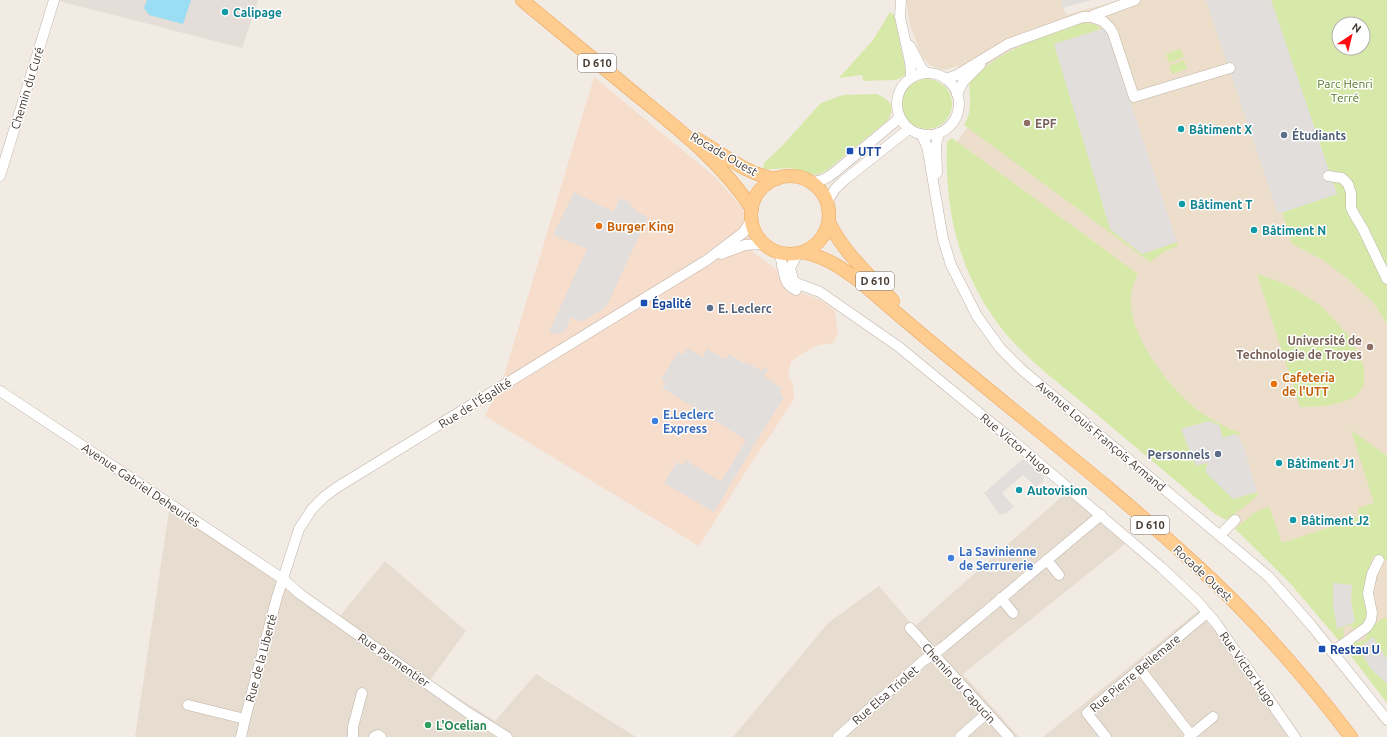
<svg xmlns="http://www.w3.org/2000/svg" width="1387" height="737" viewBox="0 0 1387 737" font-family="Ubuntu,sans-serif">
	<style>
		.residential { fill: #e7dcd0 }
		.commercial { fill: #f6ddcc }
		.industrial { fill: #e4ddd8 }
		.education { fill: #ecdecb }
		.green { fill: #d7e9a9; fill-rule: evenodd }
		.parking { fill: #e2dedc }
		.water { fill: #9bdef3 }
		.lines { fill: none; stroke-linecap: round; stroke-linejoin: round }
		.minor-casing { stroke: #c1b4a8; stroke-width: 11 }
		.major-casing { stroke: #e9a65a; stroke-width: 14 }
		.minor { stroke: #fff; stroke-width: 10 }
		.major { stroke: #ffcc8f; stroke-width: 13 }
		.culture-dot { fill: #0f9aa8; stroke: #fff; stroke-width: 1.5 }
		.education-dot { fill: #8d6e63; stroke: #fff; stroke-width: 1.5 }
		.service-dot { fill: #5c6f8a; stroke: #fff; stroke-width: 1.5 }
		.transit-dot { fill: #1a4fb4; stroke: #fff; stroke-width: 1.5 }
		.food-dot { fill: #e8710a; stroke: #fff; stroke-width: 1.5 }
		.shop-dot { fill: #3f7fe0; stroke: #fff; stroke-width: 1.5 }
		.leisure-dot { fill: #2e9e5b; stroke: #fff; stroke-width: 1.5 }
		.labels { text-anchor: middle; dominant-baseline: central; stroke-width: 3; stroke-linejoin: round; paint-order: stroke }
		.shield { fill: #fff; stroke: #7c7570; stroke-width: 1 }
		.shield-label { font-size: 11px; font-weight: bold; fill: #443a33 }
		.culture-label { font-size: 12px; font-weight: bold; fill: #0d838f; stroke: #fff; text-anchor: start }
		.park-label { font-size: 12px; fill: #527824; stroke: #fff }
		.street-label { font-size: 12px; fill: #443a33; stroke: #fff }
		.education-label { font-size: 12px; font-weight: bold; fill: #785e54; stroke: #fff; text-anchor: start }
		.service-label { font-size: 12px; font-weight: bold; fill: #4e5e75; stroke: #fff; text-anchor: start }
		.transit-label { font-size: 12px; font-weight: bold; fill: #164399; stroke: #fff; text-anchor: start }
		.food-label { font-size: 12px; font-weight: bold; fill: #c56008; stroke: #fff; text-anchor: start }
		.shop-label { font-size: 12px; font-weight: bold; fill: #366cbe; stroke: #fff; text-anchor: start }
		.leisure-label { font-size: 12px; font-weight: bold; fill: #27864d; stroke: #fff; text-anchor: start }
	</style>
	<rect width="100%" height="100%" fill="#f2ebe3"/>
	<g class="residential">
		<polygon points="1066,493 1125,544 963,674 1019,737 733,737 828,623 879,586 914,627"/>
		<polygon points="171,498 340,616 385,561 466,631 430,680 495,721 536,674 636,737 135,737"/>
		<polygon points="1198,611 1302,737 1043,737"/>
	</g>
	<polygon class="commercial" points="594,77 716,178 743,209 753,252 778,271 787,291 803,293 821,300 835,311 838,334 833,343 819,345 801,354 791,362 788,376 793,384 794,399 770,436 757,454 699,546 485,416 503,379"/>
	<polygon class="industrial" points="55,0 258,0 242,48"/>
	<polygon class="education" points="906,0 1061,0 1066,15 1120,0 1281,0 1387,256 1387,694 1258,543 1023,346 952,149 973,120 976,83 957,66 945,70 931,66 922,57 910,25"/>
	<g class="green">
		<path d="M1271,0H1387V324L1373,302L1348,279L1323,260L1292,244L1282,212L1337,194ZM1339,24H1363V48H1339Z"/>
		<path d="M890,12L894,15L906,72C904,77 900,79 894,80L863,81L862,75L839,78L873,40Z"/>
		<path d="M1083,23L1095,24L1101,29L1054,44L1076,117L1142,254L1177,242L1178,246L1165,251L1150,262L964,125C972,112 970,99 969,84C972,78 977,74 982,70C1011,45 1048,36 1083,23Z"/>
		<polygon points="1180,49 1184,57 1169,63 1166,54"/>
		<polygon points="1184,60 1187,69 1172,74 1169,66"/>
		<circle cx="927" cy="104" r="25"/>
		<path d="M877,94C890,100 896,106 888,120L826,171L816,175C806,173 798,169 788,168C779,168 773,170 763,169L764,163L782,146L821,103L843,95Z"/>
		<path d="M952,138L1138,274C1133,283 1130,293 1131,303C1131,340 1175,396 1205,415C1213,421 1223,425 1232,430C1235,431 1238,431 1240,433L1238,436L1235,434L1223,438L1181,429L1196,465L1207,463L1233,499L1257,492L1258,494C1256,500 1232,515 1226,520L1215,514C1173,478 1130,443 1088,407C1064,387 1038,368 1017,346C964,291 944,219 947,144V142Z"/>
		<path d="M1257,274L1288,285L1320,305L1350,337L1364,367V385C1361,389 1358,395 1354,397C1338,406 1317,407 1300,407Z"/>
		<path d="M1351,430L1387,456V561L1373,556C1370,568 1367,579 1365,591C1364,601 1370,614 1365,623C1363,627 1359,628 1355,630L1350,625L1343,628C1344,634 1345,637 1340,642L1289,582L1235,529L1254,513L1269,506L1282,543L1348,521L1359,516L1358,508L1374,503Z"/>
		<path d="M1387,617V703L1345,648L1355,641L1360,642L1366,638C1367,631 1380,618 1387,617Z"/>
	</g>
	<g class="parking">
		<polygon points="1061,0 1091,0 1063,8"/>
		<polygon points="1206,0 1271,0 1337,194 1278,214"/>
		<polygon points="1106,28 1177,242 1142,254 1110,229 1054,44"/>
		<polygon points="574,192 613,212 620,198 631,203 630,206 636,209 635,211 648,217 606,307 581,322 571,317 565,332 554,334 549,332 587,249 553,235"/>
		<polygon points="687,348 703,357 707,349 726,360 729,354 745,364 746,362 762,371 765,367 768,369 764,376 781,388 780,394 784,397 754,445 714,512 664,483 677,462 683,465 686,460 721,482 746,440 666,390 662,389 666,383 661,379 678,352 683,355"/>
		<polygon points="1209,421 1219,425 1223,438 1235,434 1238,436 1243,445 1257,492 1233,499 1206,473 1206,466 1208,466 1207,463 1196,466 1181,429"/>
		<polygon points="1023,459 1044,476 1043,482 1036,487 1023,475 1002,493 1014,507 1006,513 1000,515 984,493"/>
		<polygon points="1333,583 1352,585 1351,601 1355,622 1337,629 1333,605"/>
		<polygon points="1373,637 1387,659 1387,684 1371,669 1358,648"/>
	</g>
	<polygon class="water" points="147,0 191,0 183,24 149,15 144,8"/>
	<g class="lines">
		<g class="minor-casing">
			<g id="minor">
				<polyline points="901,0 900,17 910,62 911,72 911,78"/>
				<polyline points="1091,17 1094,15 1135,0"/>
				<polyline points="910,46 922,69 927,73"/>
				<circle cx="928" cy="104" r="31"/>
				<polyline points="946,79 957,75 1008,44 1083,17 1091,17 1103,21 1110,28 1113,33 1134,97 1230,68"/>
				<polyline points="957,94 963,82 980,65"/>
				<polyline points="921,134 927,146 943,239 951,265 977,316 1000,348 1021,369 1269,577 1311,625 1387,720"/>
				<polyline points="937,173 936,145 939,133"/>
				<polyline points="0,176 54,0"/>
				<polyline points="1328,176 1342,178 1348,184 1351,193 1351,208 1354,214 1363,229 1387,279"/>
				<path d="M810,182C820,182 827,179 835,172L897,120L899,115"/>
				<polyline points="827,202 835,189 843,181 909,129"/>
				<path d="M778,252C780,256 782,261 782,265C785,276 784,284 796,290"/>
				<polyline points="798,253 790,268 793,279 796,283 820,292 899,347 1005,434 1162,568 1198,602 1216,623 1295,737"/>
				<polyline points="721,254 745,245 765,244"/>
				<polyline points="0,391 283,579 300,594 467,712 507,737"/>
				<polyline points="1220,535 1235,520"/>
				<polyline points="1047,560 1059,575"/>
				<polyline points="1001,598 1013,613"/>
				<polyline points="910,628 1009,737"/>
				<polyline points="1332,652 1367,627 1371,620 1372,613 1368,593 1372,574 1379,560"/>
				<polyline points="1140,669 1191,735 1189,737"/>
				<polyline points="188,705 245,719"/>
				<polyline points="1191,735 1213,717"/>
				<polyline points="241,737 245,719 277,597 299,529 312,509 324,497 336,488 707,260 744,232 752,218"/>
				<polyline points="353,737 353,727 362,693"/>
				<polyline points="374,737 378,735 381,737"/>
				<polyline points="838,737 923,661 942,648 1101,515"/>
				<polyline points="960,737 987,713"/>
				<polyline points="1106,737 1087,713 1207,613"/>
			</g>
		</g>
		<g class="major-casing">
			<g id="major">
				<path d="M522,0C559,31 596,61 633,92C676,127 722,162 752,209"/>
				<path d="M697,139C723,154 746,175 777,179"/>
				<circle cx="790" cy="215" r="39"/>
				<path d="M829,222C842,251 872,278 893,301"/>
				<path d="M803,252C828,258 842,268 862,283C971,380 1089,466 1196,565C1253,617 1304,675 1351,737"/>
			</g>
		</g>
		<use href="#minor" class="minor"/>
		<use href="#major" class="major"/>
	</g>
	<g class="culture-dot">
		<circle cx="225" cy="12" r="4"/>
		<circle cx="1181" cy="129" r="4"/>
		<circle cx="1182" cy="204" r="4"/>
		<circle cx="1254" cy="230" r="4"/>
		<circle cx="1279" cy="463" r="4"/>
		<circle cx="1019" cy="490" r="4"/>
		<circle cx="1293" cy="520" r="4"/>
	</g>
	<g class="education-dot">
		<circle cx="1027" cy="123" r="4"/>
		<circle cx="1370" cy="347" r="4"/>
	</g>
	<g class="service-dot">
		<circle cx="1284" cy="135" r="4"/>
		<circle cx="710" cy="308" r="4"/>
		<circle cx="1218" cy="454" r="4"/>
	</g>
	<g class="transit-dot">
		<rect x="846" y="147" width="8" height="8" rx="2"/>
		<rect x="640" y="299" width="8" height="8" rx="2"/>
		<rect x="1318" y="645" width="8" height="8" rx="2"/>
	</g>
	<g class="food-dot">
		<circle cx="599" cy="226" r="4"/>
		<circle cx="1274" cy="384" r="4"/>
	</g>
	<g class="shop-dot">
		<circle cx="655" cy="421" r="4"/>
		<circle cx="951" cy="558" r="4"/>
	</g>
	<circle class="leisure-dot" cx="428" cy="725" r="4"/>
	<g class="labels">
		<g class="shield">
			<rect x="578" y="54" width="38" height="18" rx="3"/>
			<rect x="856" y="272" width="38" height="18" rx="3"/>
			<rect x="1131" y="516" width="38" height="18" rx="3"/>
		</g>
		<g class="shield-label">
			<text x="597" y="63">D 610</text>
			<text x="875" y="281">D 610</text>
			<text x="1150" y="525">D 610</text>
		</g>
		<g class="culture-label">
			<text x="233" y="12">Calipage</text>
			<text x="1189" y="129">Bâtiment X</text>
			<text x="1190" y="204">Bâtiment T</text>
			<text x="1262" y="230">Bâtiment N</text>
			<text x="1287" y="463">Bâtiment J1</text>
			<text x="1027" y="490">Autovision</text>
			<text x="1301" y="520">Bâtiment J2</text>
		</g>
		<g class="park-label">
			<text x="1345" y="83">Parc Henri<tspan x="1345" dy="14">Terré</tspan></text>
		</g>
		<g class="street-label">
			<text transform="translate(27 88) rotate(-73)">Chemin du Curé</text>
			<text transform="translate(724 154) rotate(30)">Rocade Ouest</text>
			<text transform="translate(475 403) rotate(-32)">Rue de l'Égalité</text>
			<text transform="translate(1101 436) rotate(40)">Avenue Louis François Armand</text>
			<text transform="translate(1016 444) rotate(40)">Rue Victor Hugo</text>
			<text transform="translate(141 485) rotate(34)">Avenue Gabriel Deheurles</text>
			<text transform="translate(1203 573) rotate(43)">Rocade Ouest</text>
			<text transform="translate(261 658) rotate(-75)">Rue de la Liberté</text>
			<text transform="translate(394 660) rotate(35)">Rue Parmentier</text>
			<text transform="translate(1248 669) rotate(55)">Rue Victor Hugo</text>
			<text transform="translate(1135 673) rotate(-40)">Rue Pierre Bellemare</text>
			<text transform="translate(959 683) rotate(48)">Chemin du Capucin</text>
			<text transform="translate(885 695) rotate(-41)">Rue Elsa Triolet</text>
		</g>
		<g class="education-label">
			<text x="1035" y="123">EPF</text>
			<text x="1362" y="340" text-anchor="end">Université de<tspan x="1362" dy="14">Technologie de Troyes</tspan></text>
		</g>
		<g class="service-label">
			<text x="1292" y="135">Étudiants</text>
			<text x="718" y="308">E. Leclerc</text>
			<text x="1210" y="454" text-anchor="end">Personnels</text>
		</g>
		<g class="transit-label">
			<text x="858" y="151">UTT</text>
			<text x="652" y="303">Égalité</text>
			<text x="1330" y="649">Restau U</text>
		</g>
		<g class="food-label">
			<text x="607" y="226">Burger King</text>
			<text x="1282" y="377">Cafeteria<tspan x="1282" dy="14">de l'UTT</tspan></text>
		</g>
		<g class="shop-label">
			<text x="663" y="414">E.Leclerc<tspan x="663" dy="14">Express</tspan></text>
			<text x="959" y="551">La Savinienne<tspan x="959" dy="14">de Serrurerie</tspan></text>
		</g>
		<g class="leisure-label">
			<text x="436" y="725">L'Ocelian</text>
		</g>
	</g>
	<g transform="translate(1351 36) rotate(35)"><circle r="19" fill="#ffffff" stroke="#b4b0ad"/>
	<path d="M0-3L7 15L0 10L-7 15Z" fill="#ff0d11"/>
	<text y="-6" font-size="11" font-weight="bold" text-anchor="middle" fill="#443a33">N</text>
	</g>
</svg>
